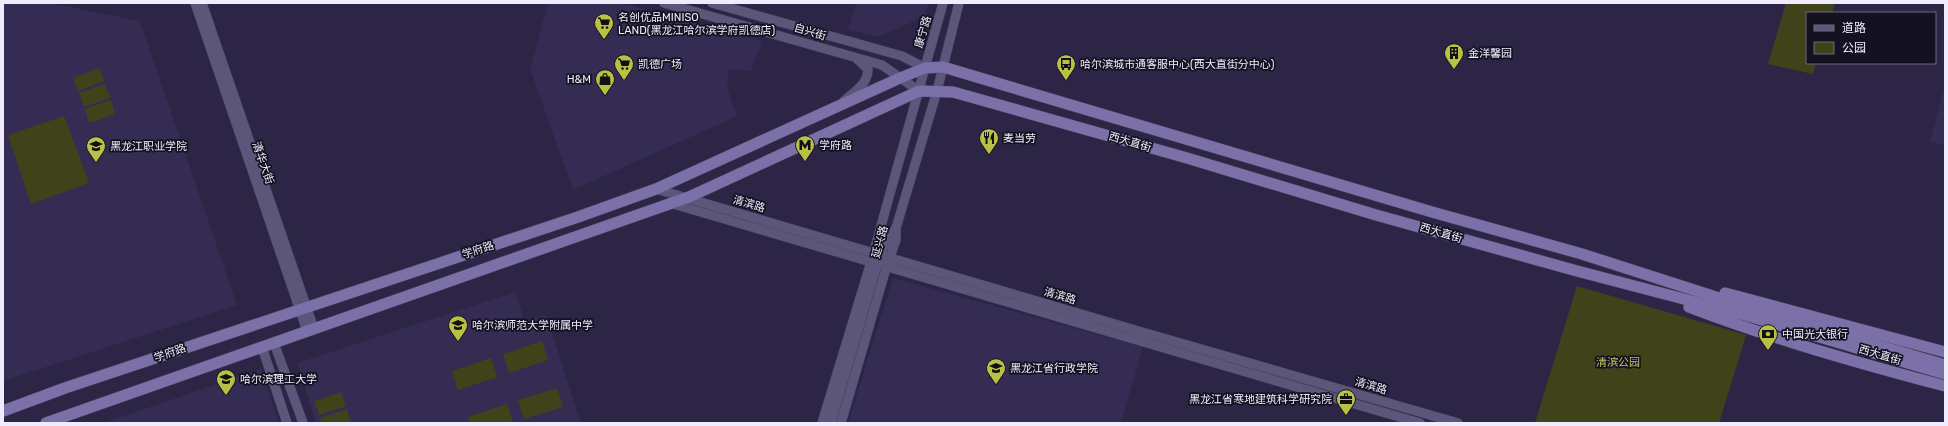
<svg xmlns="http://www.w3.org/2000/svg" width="1948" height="426" viewBox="0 0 1948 426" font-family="Rubik,'Noto Sans SC',sans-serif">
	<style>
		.built { fill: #352c53 }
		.green { fill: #404319 }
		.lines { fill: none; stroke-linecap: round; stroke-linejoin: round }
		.secondary-casing { stroke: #49425e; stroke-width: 10 }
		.trunk-casing { stroke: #49425e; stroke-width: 12 }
		.secondary { stroke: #5d567b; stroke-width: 9 }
		.trunk { stroke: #7c70a8; stroke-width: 11 }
		.labels { text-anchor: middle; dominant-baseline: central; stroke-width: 3.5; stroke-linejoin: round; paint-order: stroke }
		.poi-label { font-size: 11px; fill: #efecfe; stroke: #141120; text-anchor: start }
		.street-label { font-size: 11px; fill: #efecfe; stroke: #141120 }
		.park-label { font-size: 11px; fill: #bfc75f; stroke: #141120 }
	</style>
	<rect width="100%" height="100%" fill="#2c2546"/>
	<g class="built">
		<polygon points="3,3 49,3 140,21 237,305 3,381"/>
		<polygon points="548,3 622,3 762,41 751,71 729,69 727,88 737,116 573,190 530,69"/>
		<polygon points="856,3 929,3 925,16 879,37 848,29"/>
		<polygon points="1945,84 1945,146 1930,141"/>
		<polygon points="893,278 1143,347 1121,423 848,423"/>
		<polygon points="515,292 525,321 546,315 581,423 316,423 297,363"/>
		<polygon points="261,369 279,423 103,423"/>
	</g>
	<g class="green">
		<polygon points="1786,3 1835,3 1832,13 1807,13 1807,63 1816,63 1813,74 1768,64"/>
		<polygon points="99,68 104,81 78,91 73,78"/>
		<polygon points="105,84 110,98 84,107 79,93"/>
		<polygon points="111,100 115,114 89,123 85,109"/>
		<polygon points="64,116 89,183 31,204 8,135"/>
		<polygon points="1577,286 1746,335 1719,423 1535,423"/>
		<polygon points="542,341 548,360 509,373 503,354"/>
		<polygon points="491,358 497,377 458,390 452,371"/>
		<polygon points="557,388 563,407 524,419 518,400"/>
		<polygon points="341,392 346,406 319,415 314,401"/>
		<polygon points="507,404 513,423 470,423 468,417"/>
		<polygon points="347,409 351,423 321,423 320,418"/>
	</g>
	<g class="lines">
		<g class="secondary-casing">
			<g id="secondary">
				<polyline points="195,3 307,331"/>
				<polyline points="202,3 314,329"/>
				<polyline points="664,3 882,65 919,91"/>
				<polyline points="712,3 902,56 925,68"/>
				<path d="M844,101C855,91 868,84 868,69L857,59"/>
				<polyline points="656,189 1135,330 1458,423"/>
				<polyline points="670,203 1420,423"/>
				<polyline points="274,343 303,423"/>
				<polyline points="262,347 287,423"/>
				<polyline points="822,423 871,262 943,3"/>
				<polyline points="831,423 881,251 896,228"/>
				<polyline points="841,423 887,265 896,240 896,228 937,91 959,3"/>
			</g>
		</g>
		<g class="trunk-casing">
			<g id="trunk">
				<polyline points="1725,293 1945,352"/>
				<path d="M1689,307C1773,339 1858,363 1945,386"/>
				<polyline points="3,411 65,388 578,217 656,189 900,78 925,68 943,67 1432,212 1582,254 1747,307 1945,365"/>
				<polyline points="46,423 689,197 919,91 953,92 1187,158 1376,215 1577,271 1745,315 1945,374"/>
			</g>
		</g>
		<use href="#secondary" class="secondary"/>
		<use href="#trunk" class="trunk"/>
	</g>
	<defs>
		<g id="supermarket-pin" transform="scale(1)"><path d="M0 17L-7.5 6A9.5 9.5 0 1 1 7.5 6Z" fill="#b9c046" stroke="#141120"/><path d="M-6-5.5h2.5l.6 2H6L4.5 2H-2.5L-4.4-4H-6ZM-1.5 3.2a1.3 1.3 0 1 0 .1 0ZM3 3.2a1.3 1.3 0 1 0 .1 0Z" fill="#111"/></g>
		<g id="building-pin" transform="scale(1)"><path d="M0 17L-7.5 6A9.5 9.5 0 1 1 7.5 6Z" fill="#b9c046" stroke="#141120"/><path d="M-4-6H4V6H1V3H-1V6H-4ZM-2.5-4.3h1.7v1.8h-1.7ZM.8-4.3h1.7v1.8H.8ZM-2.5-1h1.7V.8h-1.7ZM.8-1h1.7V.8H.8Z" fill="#111"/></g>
		<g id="bus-pin" transform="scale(1)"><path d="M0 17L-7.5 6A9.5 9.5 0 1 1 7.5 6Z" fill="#b9c046" stroke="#141120"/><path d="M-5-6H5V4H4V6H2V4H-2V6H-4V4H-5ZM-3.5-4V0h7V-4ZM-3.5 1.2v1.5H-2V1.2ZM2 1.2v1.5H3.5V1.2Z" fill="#111"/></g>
		<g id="shop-pin" transform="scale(1)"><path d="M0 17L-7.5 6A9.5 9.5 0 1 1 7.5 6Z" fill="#b9c046" stroke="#141120"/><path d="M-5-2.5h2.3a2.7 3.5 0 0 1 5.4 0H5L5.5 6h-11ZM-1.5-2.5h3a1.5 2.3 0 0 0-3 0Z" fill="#111"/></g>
		<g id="restaurant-pin" transform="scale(1)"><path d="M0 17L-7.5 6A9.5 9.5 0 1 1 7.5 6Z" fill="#b9c046" stroke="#141120"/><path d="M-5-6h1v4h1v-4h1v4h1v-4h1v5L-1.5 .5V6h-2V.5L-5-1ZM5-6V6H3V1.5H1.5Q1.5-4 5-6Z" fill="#111"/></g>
		<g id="metro-pin" transform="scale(1)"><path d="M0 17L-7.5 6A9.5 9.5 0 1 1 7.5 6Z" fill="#b9c046" stroke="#141120"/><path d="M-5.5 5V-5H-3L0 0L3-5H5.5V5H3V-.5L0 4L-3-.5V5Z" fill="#111"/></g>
		<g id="university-pin" transform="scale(1)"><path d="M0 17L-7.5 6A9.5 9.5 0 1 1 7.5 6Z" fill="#b9c046" stroke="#141120"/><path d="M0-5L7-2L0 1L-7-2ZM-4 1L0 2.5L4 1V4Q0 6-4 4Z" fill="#111"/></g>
		<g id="school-pin" transform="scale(1)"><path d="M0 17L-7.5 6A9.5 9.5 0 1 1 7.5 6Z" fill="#b9c046" stroke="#141120"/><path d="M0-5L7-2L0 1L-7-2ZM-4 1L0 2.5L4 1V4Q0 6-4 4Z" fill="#111"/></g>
		<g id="bank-pin" transform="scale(1)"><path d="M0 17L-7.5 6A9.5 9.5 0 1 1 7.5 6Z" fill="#b9c046" stroke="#141120"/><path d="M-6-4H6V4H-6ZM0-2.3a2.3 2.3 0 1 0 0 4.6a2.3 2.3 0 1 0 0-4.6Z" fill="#111"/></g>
		<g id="office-pin" transform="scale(1)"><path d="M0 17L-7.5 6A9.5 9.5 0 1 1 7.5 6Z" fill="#b9c046" stroke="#141120"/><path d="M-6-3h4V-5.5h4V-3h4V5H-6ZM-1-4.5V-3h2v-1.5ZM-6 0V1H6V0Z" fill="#111"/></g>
	</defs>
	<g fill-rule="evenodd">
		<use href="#supermarket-pin" x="604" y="23"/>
		<use href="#building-pin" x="1454" y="53"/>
		<use href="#supermarket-pin" x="624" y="64"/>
		<use href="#bus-pin" x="1066" y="64"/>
		<use href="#shop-pin" x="605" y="79"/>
		<use href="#restaurant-pin" x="989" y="138"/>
		<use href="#metro-pin" x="805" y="145"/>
		<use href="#university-pin" x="96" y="146"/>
		<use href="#school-pin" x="458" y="325"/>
		<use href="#bank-pin" x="1768" y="334"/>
		<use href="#university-pin" x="996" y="368"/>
		<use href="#university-pin" x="226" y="379"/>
		<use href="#office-pin" x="1346" y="399"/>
	</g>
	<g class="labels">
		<g class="poi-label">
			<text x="618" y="17">名创优品MINISO<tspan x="618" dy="13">LAND(黑龙江哈尔滨学府凯德店)</tspan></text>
			<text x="1468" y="53">金洋馨园</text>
			<text x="638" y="64">凯德广场</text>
			<text x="1080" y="64">哈尔滨城市通客服中心(西大直街分中心)</text>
			<text x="591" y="79" text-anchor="end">H&amp;M</text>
			<text x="1003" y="138">麦当劳</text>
			<text x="819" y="145">学府路</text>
			<text x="110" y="146">黑龙江职业学院</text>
			<text x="472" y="325">哈尔滨师范大学附属中学</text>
			<text x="1782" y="334">中国光大银行</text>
			<text x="1010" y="368">黑龙江省行政学院</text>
			<text x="240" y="379">哈尔滨理工大学</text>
			<text x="1332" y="399" text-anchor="end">黑龙江省寒地建筑科学研究院</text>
		</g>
		<g class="street-label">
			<text transform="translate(810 32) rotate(16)">自兴街</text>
			<text transform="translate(923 32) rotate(-74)">康宁路</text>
			<text transform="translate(1130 142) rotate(16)">西大直街</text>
			<text transform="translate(263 163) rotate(71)">清华大街</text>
			<text transform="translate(749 204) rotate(16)">清滨路</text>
			<text transform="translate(1441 233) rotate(16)">西大直街</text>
			<text transform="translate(880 242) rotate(-75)">延兴路</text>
			<text transform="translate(478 250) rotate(-18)">学府路</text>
			<text transform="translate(1060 296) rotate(16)">清滨路</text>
			<text transform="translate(170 353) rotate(-19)">学府路</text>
			<text transform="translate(1880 355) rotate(16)">西大直街</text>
			<text transform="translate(1371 386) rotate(16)">清滨路</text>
		</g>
		<g class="park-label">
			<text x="1618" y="362">清滨公园</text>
		</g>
	</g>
	<rect width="1948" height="426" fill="none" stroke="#efecfe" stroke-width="8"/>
	<rect x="1806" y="12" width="130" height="52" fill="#141120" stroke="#6c6979"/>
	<rect x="1814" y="25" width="20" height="6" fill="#5d567b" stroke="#6c6979"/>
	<text x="1842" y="32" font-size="12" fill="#efecfe">道路</text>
	<rect x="1814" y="42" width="20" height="12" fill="#404319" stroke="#6c6979"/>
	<text x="1842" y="52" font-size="12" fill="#efecfe">公园</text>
</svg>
